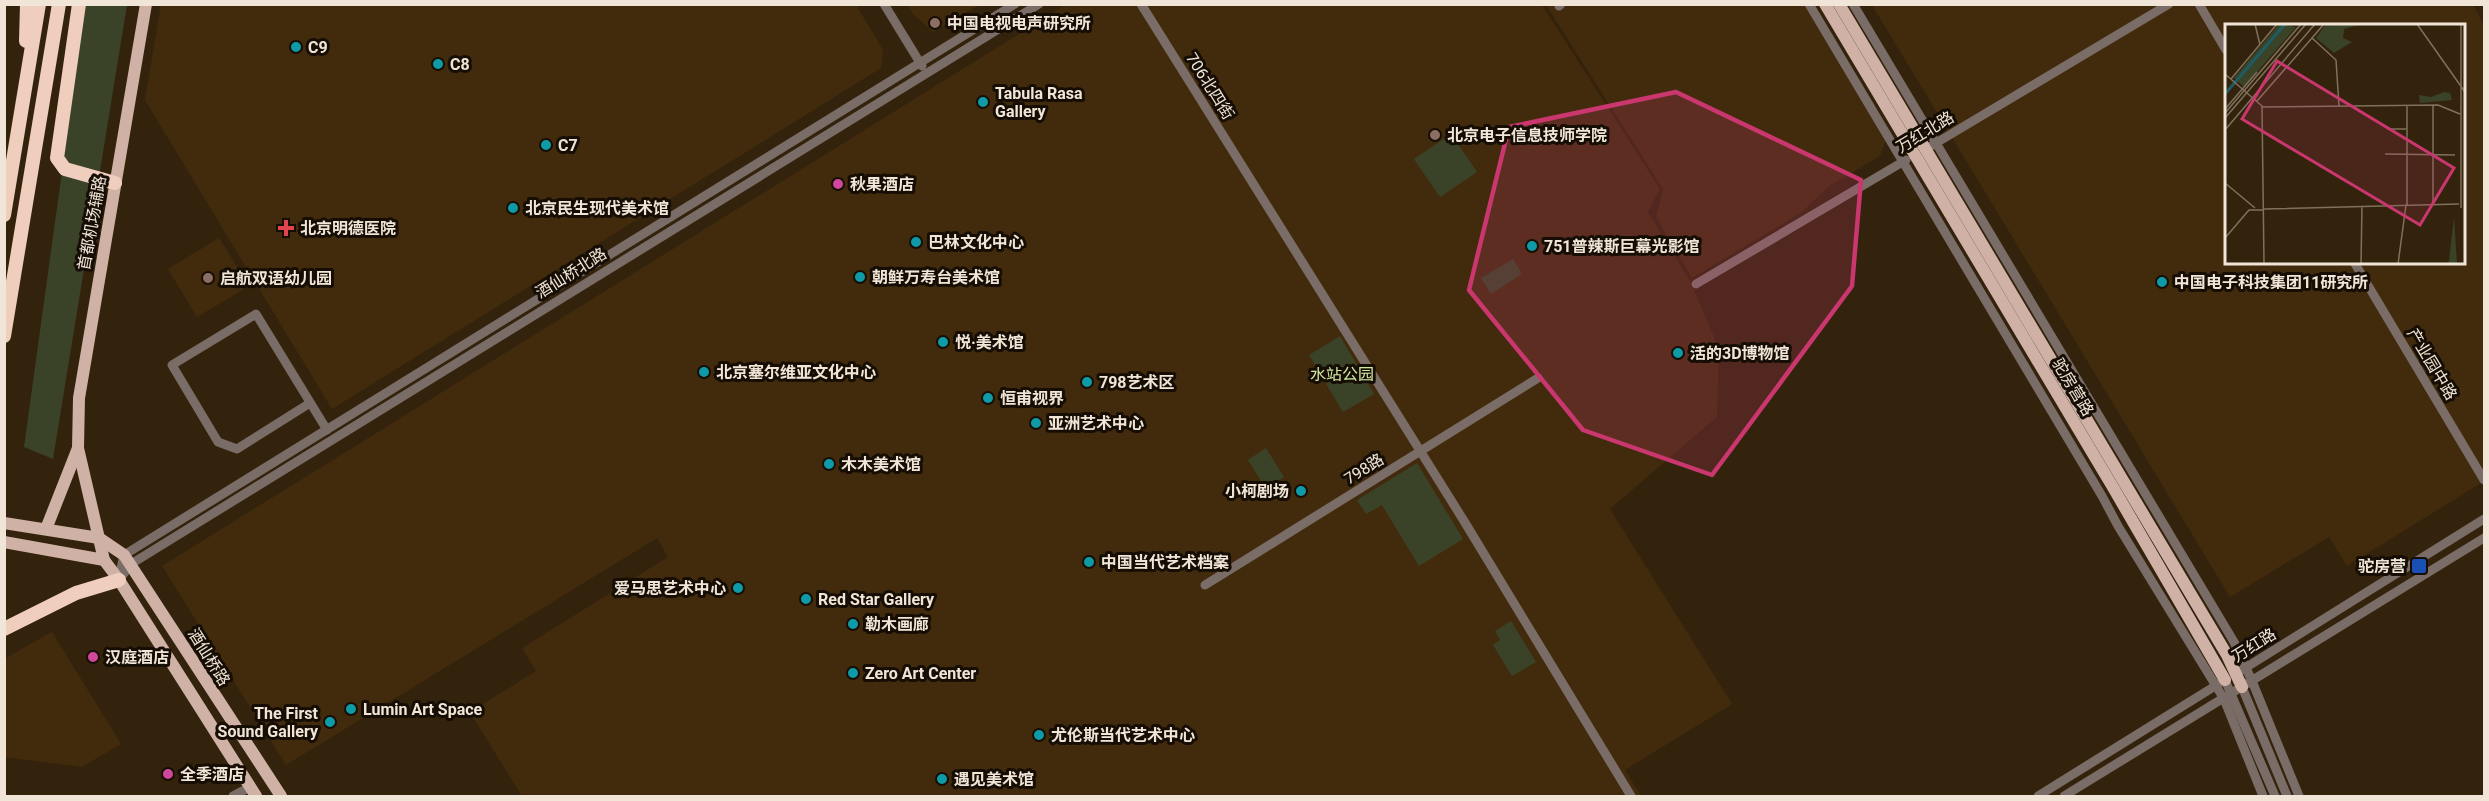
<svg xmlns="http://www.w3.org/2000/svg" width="2489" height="801" viewBox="0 0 2489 801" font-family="Roboto,'Noto Sans SC',sans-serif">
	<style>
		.built { fill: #422b0d; fill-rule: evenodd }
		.green { fill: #3a4328 }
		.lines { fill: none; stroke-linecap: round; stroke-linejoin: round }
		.minor { stroke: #7a6c66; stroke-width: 9 }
		.major { stroke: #cfb2a5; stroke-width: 12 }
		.highway { stroke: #f0cebe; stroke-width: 14 }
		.marked { fill: #c9376e; fill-opacity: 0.2; stroke: #c9376e; stroke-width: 4.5; stroke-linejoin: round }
		.education-dot { fill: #8d6e63; stroke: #160e05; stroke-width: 2 }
		.culture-dot { fill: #0f9aa8; stroke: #160e05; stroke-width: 2 }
		.hotel-dot { fill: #d1479c; stroke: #160e05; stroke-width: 2 }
		.health-dot { fill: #e0444e; stroke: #160e05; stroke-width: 2 }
		.transit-dot { fill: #1a4fb4; stroke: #160e05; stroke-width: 2 }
		.labels { text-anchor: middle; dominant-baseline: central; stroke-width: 6; stroke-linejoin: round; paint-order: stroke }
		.poi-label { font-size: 16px; font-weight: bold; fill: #f0e5d7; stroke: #160e05; text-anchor: start }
		.street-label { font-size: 16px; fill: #f0e5d7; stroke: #160e05 }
		.park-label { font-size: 16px; fill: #d2e9a3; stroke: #160e05 }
		.inset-river { fill: none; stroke: #1d5c63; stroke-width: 3 }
		.inset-road { fill: none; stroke: #7f715d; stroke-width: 1.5 }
		.view { fill: #c9376e; fill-opacity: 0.15; stroke: #c9376e; stroke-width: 3 }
		.inset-edge { fill: none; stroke: #f0e5d7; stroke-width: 3 }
	</style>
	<rect width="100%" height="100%" fill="#34230c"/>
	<g class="built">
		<polygon points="161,5 856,5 883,50 881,68 332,409 145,100"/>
		<polygon points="908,5 979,5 933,32 913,14"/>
		<polygon points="1066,5 1542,5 1660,189 1648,212 1690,281 1719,348 1717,417 1610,509 1732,704 1625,770 1641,796 522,796 470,712 536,671 522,648 668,557 657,538 286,765 162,566"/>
		<polygon points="1546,5 1807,5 1887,137 1880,156 1828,187 1801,213 1692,278 1656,217 1663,189"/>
		<path d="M1872,5H2473L2484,25V481L2347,566L2329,537L2230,597ZM2226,26H2464V262H2226Z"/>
		<polygon points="219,238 249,286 197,317 168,269"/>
		<polygon points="52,632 121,744 82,767 5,757 6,658"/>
	</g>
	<g class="green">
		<polygon points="85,5 127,5 53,459 24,447"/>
		<polygon points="1451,134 1477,172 1440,197 1414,159"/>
		<polygon points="1513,259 1522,274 1491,294 1481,278"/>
		<polygon points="1340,336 1374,394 1343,412 1309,355"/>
		<polygon points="1266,448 1284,477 1266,489 1248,460"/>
		<polygon points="1417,463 1463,539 1419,566 1382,505 1366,514 1357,500"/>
		<polygon points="1511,621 1536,662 1512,676 1493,645 1500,640 1495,631"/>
	</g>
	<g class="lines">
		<g class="minor">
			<polyline points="884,4 922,66"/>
			<polyline points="1141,4 1464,521 1631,796"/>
			<polyline points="1809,4 2102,496 2118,526 2224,699 2263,796"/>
			<polyline points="1853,4 2234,642 2252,681 2299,796"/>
			<polyline points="2199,4 2226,50"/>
			<polyline points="1559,6 1561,4"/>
			<polyline points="1931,146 2169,4"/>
			<polyline points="2354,262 2484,480"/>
			<polyline points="1696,284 1906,160"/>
			<polyline points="310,403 237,449 218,442 172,365 256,314 327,430"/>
			<polyline points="119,577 124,555 1015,4"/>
			<polyline points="119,580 131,564 1039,4"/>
			<polyline points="1205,585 1538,378"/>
			<polyline points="2242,670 2484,519"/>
			<polyline points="2225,680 2275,796"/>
			<polyline points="2242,687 2287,796"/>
			<polyline points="233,796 250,787"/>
			<polyline points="2038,796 2220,683"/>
			<polyline points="2064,796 2484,538"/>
		</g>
		<g class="major">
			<polyline points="1825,4 2114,489 2225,680"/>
			<polyline points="1839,4 2227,655 2242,687"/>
			<polyline points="4,523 99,538 124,555 281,796"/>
			<polyline points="46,529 78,448"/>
			<polyline points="4,542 104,560 119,580 256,796"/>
			<polyline points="104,560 78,448 79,398 146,4"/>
		</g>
		<g class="highway">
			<polyline points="79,4 57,158 65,169 115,183"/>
			<polyline points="26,41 27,4"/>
			<polyline points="4,215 39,4"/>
			<polyline points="4,336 59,4"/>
			<polyline points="4,629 76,593 119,580"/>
		</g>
	</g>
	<path class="marked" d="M1676,92L1861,180L1852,286L1712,475L1583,430L1469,290L1509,127Z"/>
	<g class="education-dot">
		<circle cx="935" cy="23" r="6"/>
		<circle cx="1435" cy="135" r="6"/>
		<circle cx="208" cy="278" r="6"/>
	</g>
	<g class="culture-dot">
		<circle cx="296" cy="47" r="6"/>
		<circle cx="438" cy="64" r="6"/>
		<circle cx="983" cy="102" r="6"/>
		<circle cx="546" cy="145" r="6"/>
		<circle cx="513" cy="208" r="6"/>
		<circle cx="916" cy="242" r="6"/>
		<circle cx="1532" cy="246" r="6"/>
		<circle cx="860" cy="277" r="6"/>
		<circle cx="2162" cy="282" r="6"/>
		<circle cx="943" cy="342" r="6"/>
		<circle cx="1678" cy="353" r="6"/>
		<circle cx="704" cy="372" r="6"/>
		<circle cx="1087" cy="382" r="6"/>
		<circle cx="988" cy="398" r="6"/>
		<circle cx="1036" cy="423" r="6"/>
		<circle cx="829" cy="464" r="6"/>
		<circle cx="1301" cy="491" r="6"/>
		<circle cx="1089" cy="562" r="6"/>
		<circle cx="738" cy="588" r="6"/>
		<circle cx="806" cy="599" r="6"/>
		<circle cx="853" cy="624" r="6"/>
		<circle cx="853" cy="673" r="6"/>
		<circle cx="351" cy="709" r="6"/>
		<circle cx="330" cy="722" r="6"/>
		<circle cx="1039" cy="735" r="6"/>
		<circle cx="942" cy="779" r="6"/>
	</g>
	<g class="hotel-dot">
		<circle cx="838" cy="184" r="6"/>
		<circle cx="93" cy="657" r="6"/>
		<circle cx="168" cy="774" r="6"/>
	</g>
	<path class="health-dot" d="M283 219h6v6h6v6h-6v6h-6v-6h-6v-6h6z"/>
	<rect class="transit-dot" x="2411" y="558" width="16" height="16" rx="3"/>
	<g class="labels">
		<g class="poi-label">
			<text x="947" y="23">中国电视电声研究所</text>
			<text x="308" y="47">C9</text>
			<text x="450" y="64">C8</text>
			<text x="995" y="93">Tabula Rasa<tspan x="995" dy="18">Gallery</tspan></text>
			<text x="1447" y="135">北京电子信息技师学院</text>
			<text x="558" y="145">C7</text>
			<text x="850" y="184">秋果酒店</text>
			<text x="525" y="208">北京民生现代美术馆</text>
			<text x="300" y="228">北京明德医院</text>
			<text x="928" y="242">巴林文化中心</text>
			<text x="1544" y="246">751普辣斯巨幕光影馆</text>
			<text x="872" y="277">朝鲜万寿台美术馆</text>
			<text x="220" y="278">启航双语幼儿园</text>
			<text x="2174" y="282">中国电子科技集团11研究所</text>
			<text x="955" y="342">悦·美术馆</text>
			<text x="1690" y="353">活的3D博物馆</text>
			<text x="716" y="372">北京塞尔维亚文化中心</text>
			<text x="1099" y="382">798艺术区</text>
			<text x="1000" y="398">恒甫视界</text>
			<text x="1048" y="423">亚洲艺术中心</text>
			<text x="841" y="464">木木美术馆</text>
			<text x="1289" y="491" text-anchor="end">小柯剧场</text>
			<text x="1101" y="562">中国当代艺术档案</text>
			<text x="2406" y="566" text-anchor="end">驼房营</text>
			<text x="726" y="588" text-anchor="end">爱马思艺术中心</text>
			<text x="818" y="599">Red Star Gallery</text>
			<text x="865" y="624">勒木画廊</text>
			<text x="105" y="657">汉庭酒店</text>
			<text x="865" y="673">Zero Art Center</text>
			<text x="363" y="709">Lumin Art Space</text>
			<text x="318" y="713" text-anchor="end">The First<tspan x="318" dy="18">Sound Gallery</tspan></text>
			<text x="1051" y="735">尤伦斯当代艺术中心</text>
			<text x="180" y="774">全季酒店</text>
			<text x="954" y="779">遇见美术馆</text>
		</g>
		<g class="street-label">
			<text transform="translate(1210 86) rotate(58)">706北四街</text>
			<text transform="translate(1925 132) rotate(-31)">万红北路</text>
			<text transform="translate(92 223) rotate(-80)">首都机场辅路</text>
			<text transform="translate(571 273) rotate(-32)">酒仙桥北路</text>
			<text transform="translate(2432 364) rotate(59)">产业园中路</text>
			<text transform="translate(2073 387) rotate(59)">驼房营路</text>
			<text transform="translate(1364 469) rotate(-32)">798路</text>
			<text transform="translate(2254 645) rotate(-32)">万红路</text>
			<text transform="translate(209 657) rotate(58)">酒仙桥路</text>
		</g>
		<g class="park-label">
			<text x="1342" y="374">水站公园</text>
		</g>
	</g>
	<g transform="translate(2225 24)">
		<rect width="240" height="240" fill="#34230c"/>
		<path d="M54,0L71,3L19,63L9,54ZM101,0H137L119,5L118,14L127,18L109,29L91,14ZM219,68L225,69L227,76L195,79L194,71L206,73ZM229,193L232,240H223L224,237Z" fill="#3a4328"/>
		<path class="inset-river" d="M0,70L60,0"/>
		<path class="inset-road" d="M30,0L35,21M99,0L87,14L111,36L114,82M192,0L240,68M0,50L37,82L39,240M6,55L52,0M32,77L87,14M37,83L213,81L235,90M0,85L32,48M0,89L76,0M0,94L81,0M162,105H181M0,106L90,0M160,130L230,131M0,159L30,184M208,181V81M182,182V81M236,184V0M39,185L234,180M0,214L24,186H39M136,240L137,182M173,240L181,181"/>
		<path class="view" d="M52,37L229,144L195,201L17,95Z"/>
		<rect width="240" height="240" class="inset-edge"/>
	</g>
	<rect width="2489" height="801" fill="none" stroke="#f0e5d7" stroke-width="12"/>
</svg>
